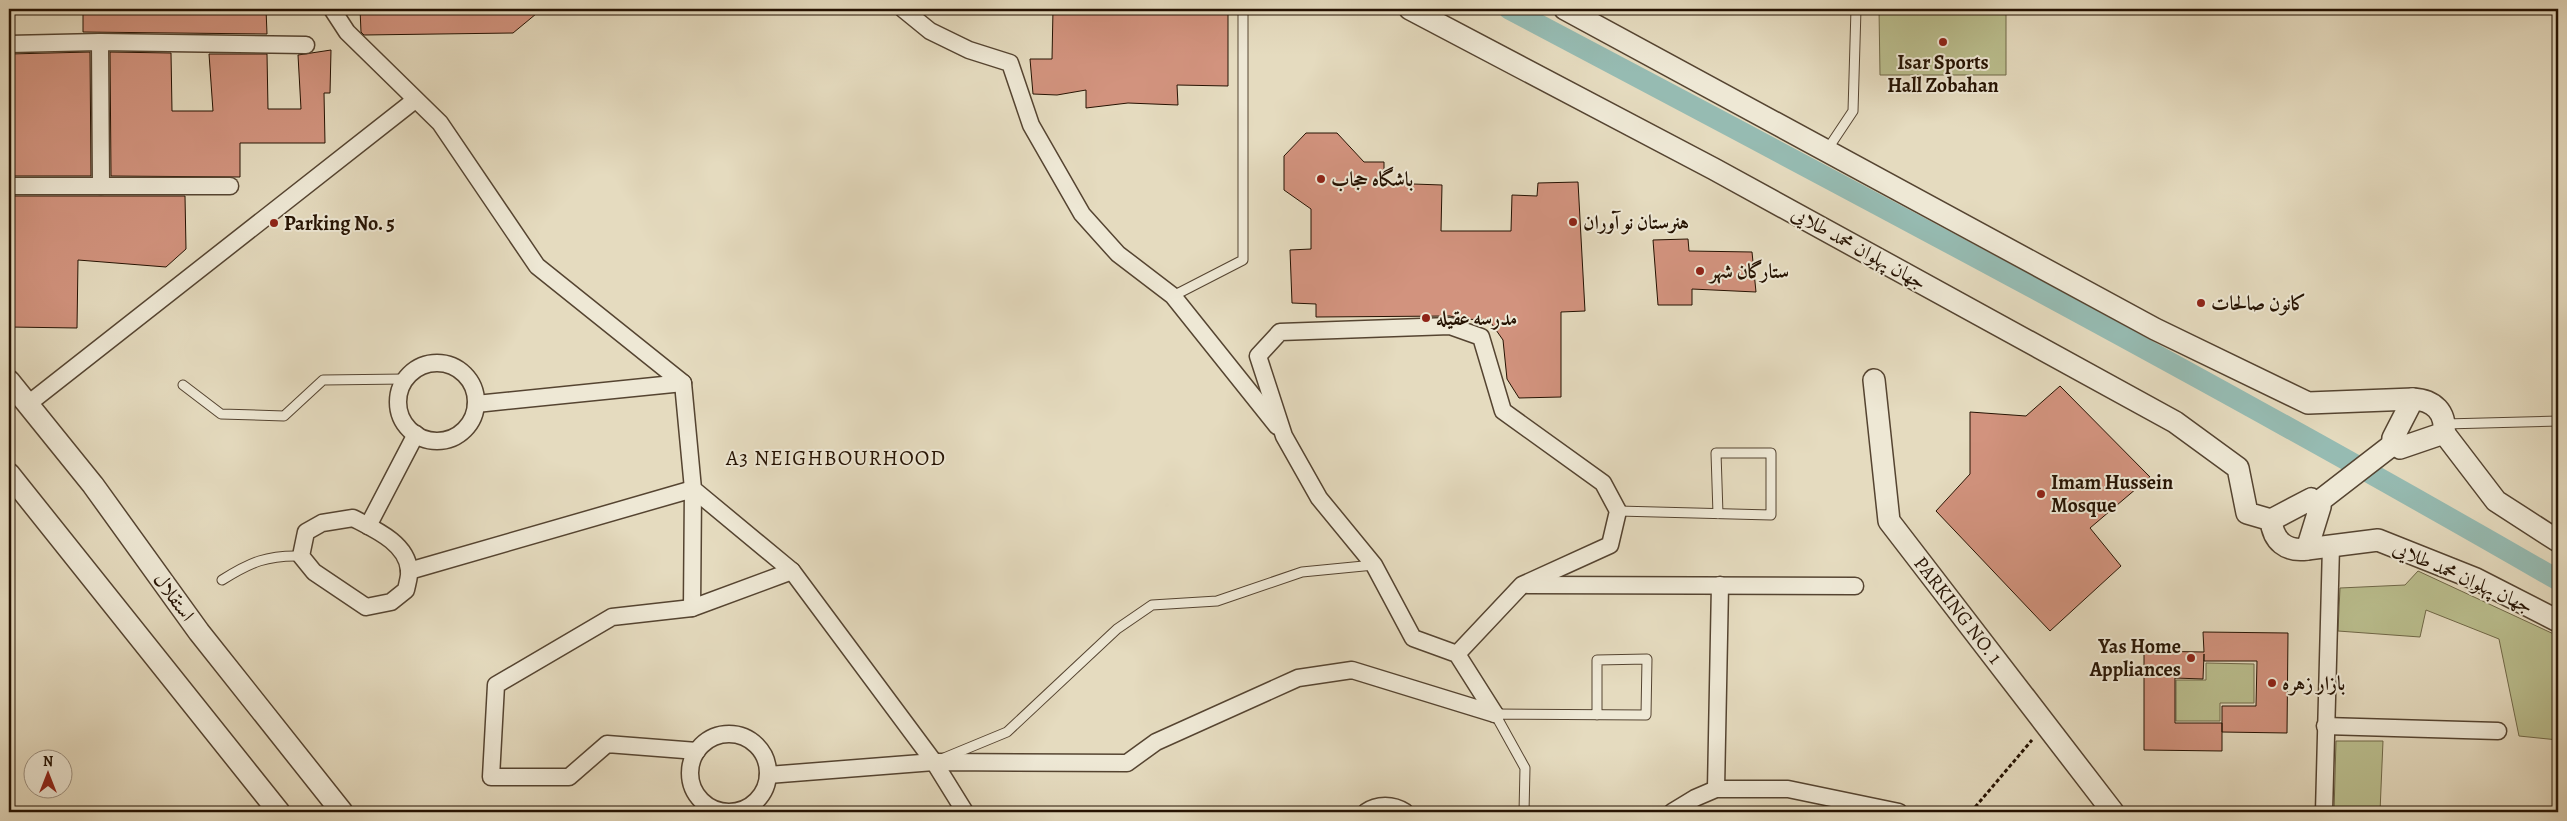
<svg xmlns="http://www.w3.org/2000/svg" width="2567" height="821" viewBox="0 0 2567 821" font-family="Alegreya,Amiri,serif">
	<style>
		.green { fill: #babe8e; stroke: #706848 }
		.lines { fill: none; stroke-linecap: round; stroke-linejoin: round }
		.canal { stroke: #96bbb2; stroke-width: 21 }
		.building { fill: #d2937e; stroke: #251202 }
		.service-casing { stroke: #554431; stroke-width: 11 }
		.minor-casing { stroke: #554431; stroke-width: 19 }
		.tertiary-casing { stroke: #554431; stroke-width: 24 }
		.path { stroke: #251202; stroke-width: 3; stroke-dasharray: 4 2.5; stroke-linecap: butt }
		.service { stroke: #eee8d5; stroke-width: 9 }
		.minor { stroke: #eee8d5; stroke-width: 16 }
		.tertiary { stroke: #eee8d5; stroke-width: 21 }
		.poi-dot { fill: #8f2418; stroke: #eee8d5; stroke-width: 2 }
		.labels { text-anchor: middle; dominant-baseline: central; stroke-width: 4; stroke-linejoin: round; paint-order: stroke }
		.poi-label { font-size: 20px; font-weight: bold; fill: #251202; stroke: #eee8d5; text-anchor: start }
		.street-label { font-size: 20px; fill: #251202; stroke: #eee8d5 }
		.neighbourhood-label { font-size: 21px; letter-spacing: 1px; fill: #251202; stroke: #eee8d5 }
	</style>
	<rect width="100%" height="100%" fill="#e5dbbf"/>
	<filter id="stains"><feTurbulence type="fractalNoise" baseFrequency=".004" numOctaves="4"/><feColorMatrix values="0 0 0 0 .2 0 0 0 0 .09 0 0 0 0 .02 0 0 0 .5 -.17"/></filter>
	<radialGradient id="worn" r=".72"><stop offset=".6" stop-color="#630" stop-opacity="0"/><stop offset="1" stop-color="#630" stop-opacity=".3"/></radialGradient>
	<g class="green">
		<polygon points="1879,9 2006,9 2006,75 1880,75"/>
		<polygon points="2418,571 2558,636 2558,740 2519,736 2499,639 2426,610 2420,637 2338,631 2340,588 2405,585"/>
		<polygon points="2206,663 2254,664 2254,703 2220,703 2220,721 2176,721 2176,680 2206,680"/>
		<polygon points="2336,741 2383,741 2380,812 2334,812"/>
	</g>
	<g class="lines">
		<path class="canal" d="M1509,9C1861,195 2213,381 2558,580"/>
	</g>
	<g class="building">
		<polygon points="83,9 266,9 267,34 83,32"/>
		<polygon points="360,9 542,9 513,33 364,35 361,32"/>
		<polygon points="1053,9 1228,9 1228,86 1177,85 1178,105 1128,103 1086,108 1086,90 1057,95 1033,94 1030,59 1052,59"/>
		<polygon points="331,50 330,93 324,93 325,143 240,143 240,177 111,176 110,52 171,53 172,111 213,111 209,54 267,54 268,109 301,109 298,55"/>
		<polygon points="90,52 91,176 9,176 9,54"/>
		<polygon points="1306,133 1337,133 1364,162 1384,162 1384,183 1442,185 1441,231 1511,231 1512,195 1537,196 1538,183 1578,182 1585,311 1561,312 1561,397 1519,398 1507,379 1503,340 1489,320 1462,319 1450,316 1316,317 1316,304 1292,303 1290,250 1311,249 1311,209 1284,190 1284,156"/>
		<polygon points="9,196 185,196 186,249 166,267 78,260 77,328 9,327"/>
		<polygon points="1688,239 1689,251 1752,252 1756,292 1692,289 1692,305 1658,305 1653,240"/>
		<polygon points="2060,386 2150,477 2090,528 2121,566 2050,631 1936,511 1970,474 1970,412 2026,416"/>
		<polygon points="2203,632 2288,633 2287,733 2222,732 2222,706 2256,706 2257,661 2204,661 2204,654 2203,679 2175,678 2175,723 2222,723 2222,751 2144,750 2144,651 2204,652"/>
	</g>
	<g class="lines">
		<g class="service-casing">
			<g id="service">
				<polyline points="1827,150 1853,111 1856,9"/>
				<polyline points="1173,296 1243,260 1243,9"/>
				<polyline points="183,385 221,414 284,416 323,380 405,379"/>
				<polyline points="2445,424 2558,421"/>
				<polyline points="1618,511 1771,515 1771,453 1716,453 1718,514"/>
				<path d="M222,580C251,562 267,555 301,556"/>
				<polyline points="944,758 1007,732 1117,629 1152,605 1217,601 1302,572 1374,565"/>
				<polyline points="1524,812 1525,768 1495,714 1646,715 1647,659 1597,660 1597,715"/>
			</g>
		</g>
		<g class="minor-casing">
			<g id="minor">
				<polyline points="332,9 347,32 440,123 537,266 683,383 693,489 792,571 934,762 965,812"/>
				<polyline points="903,9 930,31 969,50 1010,63 1031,125 1082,214 1118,254 1173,296 1277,426"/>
				<polyline points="100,42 101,186"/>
				<polyline points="9,44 100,42 306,45"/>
				<polyline points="9,186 230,186"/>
				<circle cx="437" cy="402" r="39"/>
				<polyline points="28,404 415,100"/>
				<polyline points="476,404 683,383"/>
				<path d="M353,518C374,529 407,543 409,570C410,576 407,584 406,590L391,602L366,607L314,572L301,556L306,532L322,523Z"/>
				<polyline points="368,526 416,434"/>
				<polyline points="409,571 693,489 692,608"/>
				<polyline points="1528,585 1855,586"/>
				<polyline points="1457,654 1522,585 1610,545 1618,511 1603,483 1503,411 1481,337 1450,326 1280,332 1258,356 1284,436 1319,498 1374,565 1413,638 1457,654 1495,714"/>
				<polyline points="2325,726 2498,731"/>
				<circle cx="729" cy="773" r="39"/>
				<polyline points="697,751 607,744 569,777 491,777 496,685 612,617 692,608 792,571"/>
				<polyline points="768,775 934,762 1127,763 1156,742 1298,678 1352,670 1495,714"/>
				<polyline points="1716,789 1720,585"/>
				<path d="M1366,812C1377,804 1393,804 1405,812"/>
				<polyline points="1672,812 1695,798 1716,789 1788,789 1899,812"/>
				<polyline points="2324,812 2331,546"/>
			</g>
		</g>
		<g class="tertiary-casing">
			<g id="tertiary">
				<polyline points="1410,9 1714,169 2175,422 2238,468 2247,513 2271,520"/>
				<polyline points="1565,9 2155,329 2308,403 2413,399"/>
				<polyline points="1874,380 1889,521 2113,812"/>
				<polyline points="9,381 93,485 199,632 342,812"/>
				<path d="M2413,399C2434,400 2446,412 2444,433L2400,448L2393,438Z"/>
				<polyline points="2444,433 2496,501 2558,541"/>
				<polyline points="9,474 279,812"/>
				<path d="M2311,499L2320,507L2307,549C2286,552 2273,541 2271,520Z"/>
				<polyline points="2317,503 2396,442"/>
				<polyline points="2307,549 2378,540 2476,579 2558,621"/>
			</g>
		</g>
		<polyline class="path" points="1971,812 2032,740"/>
		<use href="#service" class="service"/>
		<use href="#minor" class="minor"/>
		<use href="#tertiary" class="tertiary"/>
	</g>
	<g class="poi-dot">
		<circle cx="1943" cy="42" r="5"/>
		<circle cx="1321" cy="179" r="5"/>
		<circle cx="1573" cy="222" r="5"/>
		<circle cx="274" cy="223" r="5"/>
		<circle cx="1700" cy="271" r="5"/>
		<circle cx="2201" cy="303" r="5"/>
		<circle cx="1426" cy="318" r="5"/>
		<circle cx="2041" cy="494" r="5"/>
		<circle cx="2191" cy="658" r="5"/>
		<circle cx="2272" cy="683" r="5"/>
	</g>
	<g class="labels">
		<g class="poi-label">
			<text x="1943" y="62" text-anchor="middle">Isar Sports<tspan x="1943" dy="23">Hall Zobahan</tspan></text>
			<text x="1331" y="179">باشگاه حجاب</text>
			<text x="1583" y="222">هنرستان نو آوران</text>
			<text x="284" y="223">Parking No. 5</text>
			<text x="1710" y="271">ستارگان شهر</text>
			<text x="2211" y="303">کانون صالحات</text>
			<text x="1436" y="318">مدرسه عقیله</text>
			<text x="2051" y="482">Imam Hussein<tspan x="2051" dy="23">Mosque</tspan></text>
			<text x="2181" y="646" text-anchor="end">Yas Home<tspan x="2181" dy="23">Appliances</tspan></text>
			<text x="2282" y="683">بازار زهره</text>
		</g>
		<g class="street-label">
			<text transform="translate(1859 248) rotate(29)">جهان پهلوان محمد طلایی</text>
			<text transform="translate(2463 577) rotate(24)">جهان پهلوان محمد طلایی</text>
			<text transform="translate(174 597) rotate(54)">استقلال</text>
			<text transform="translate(1958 610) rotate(52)">PARKING NO. 1</text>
		</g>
		<g class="neighbourhood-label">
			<text x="836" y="458">A3 NEIGHBOURHOOD</text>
		</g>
	</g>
	<rect width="2567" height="821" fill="none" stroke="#e5dbbf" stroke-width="30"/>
	<rect x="10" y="10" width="2547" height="801" fill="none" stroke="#251202" stroke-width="2.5"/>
	<rect x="15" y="15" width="2537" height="791" fill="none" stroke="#251202"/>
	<g transform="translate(48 774)"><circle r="24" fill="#eee8d5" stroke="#9e9281"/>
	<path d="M0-4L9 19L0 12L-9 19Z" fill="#8f2418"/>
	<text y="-8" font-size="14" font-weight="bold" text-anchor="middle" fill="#251202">N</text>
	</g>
	<rect width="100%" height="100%" filter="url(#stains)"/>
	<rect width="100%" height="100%" fill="url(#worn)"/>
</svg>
